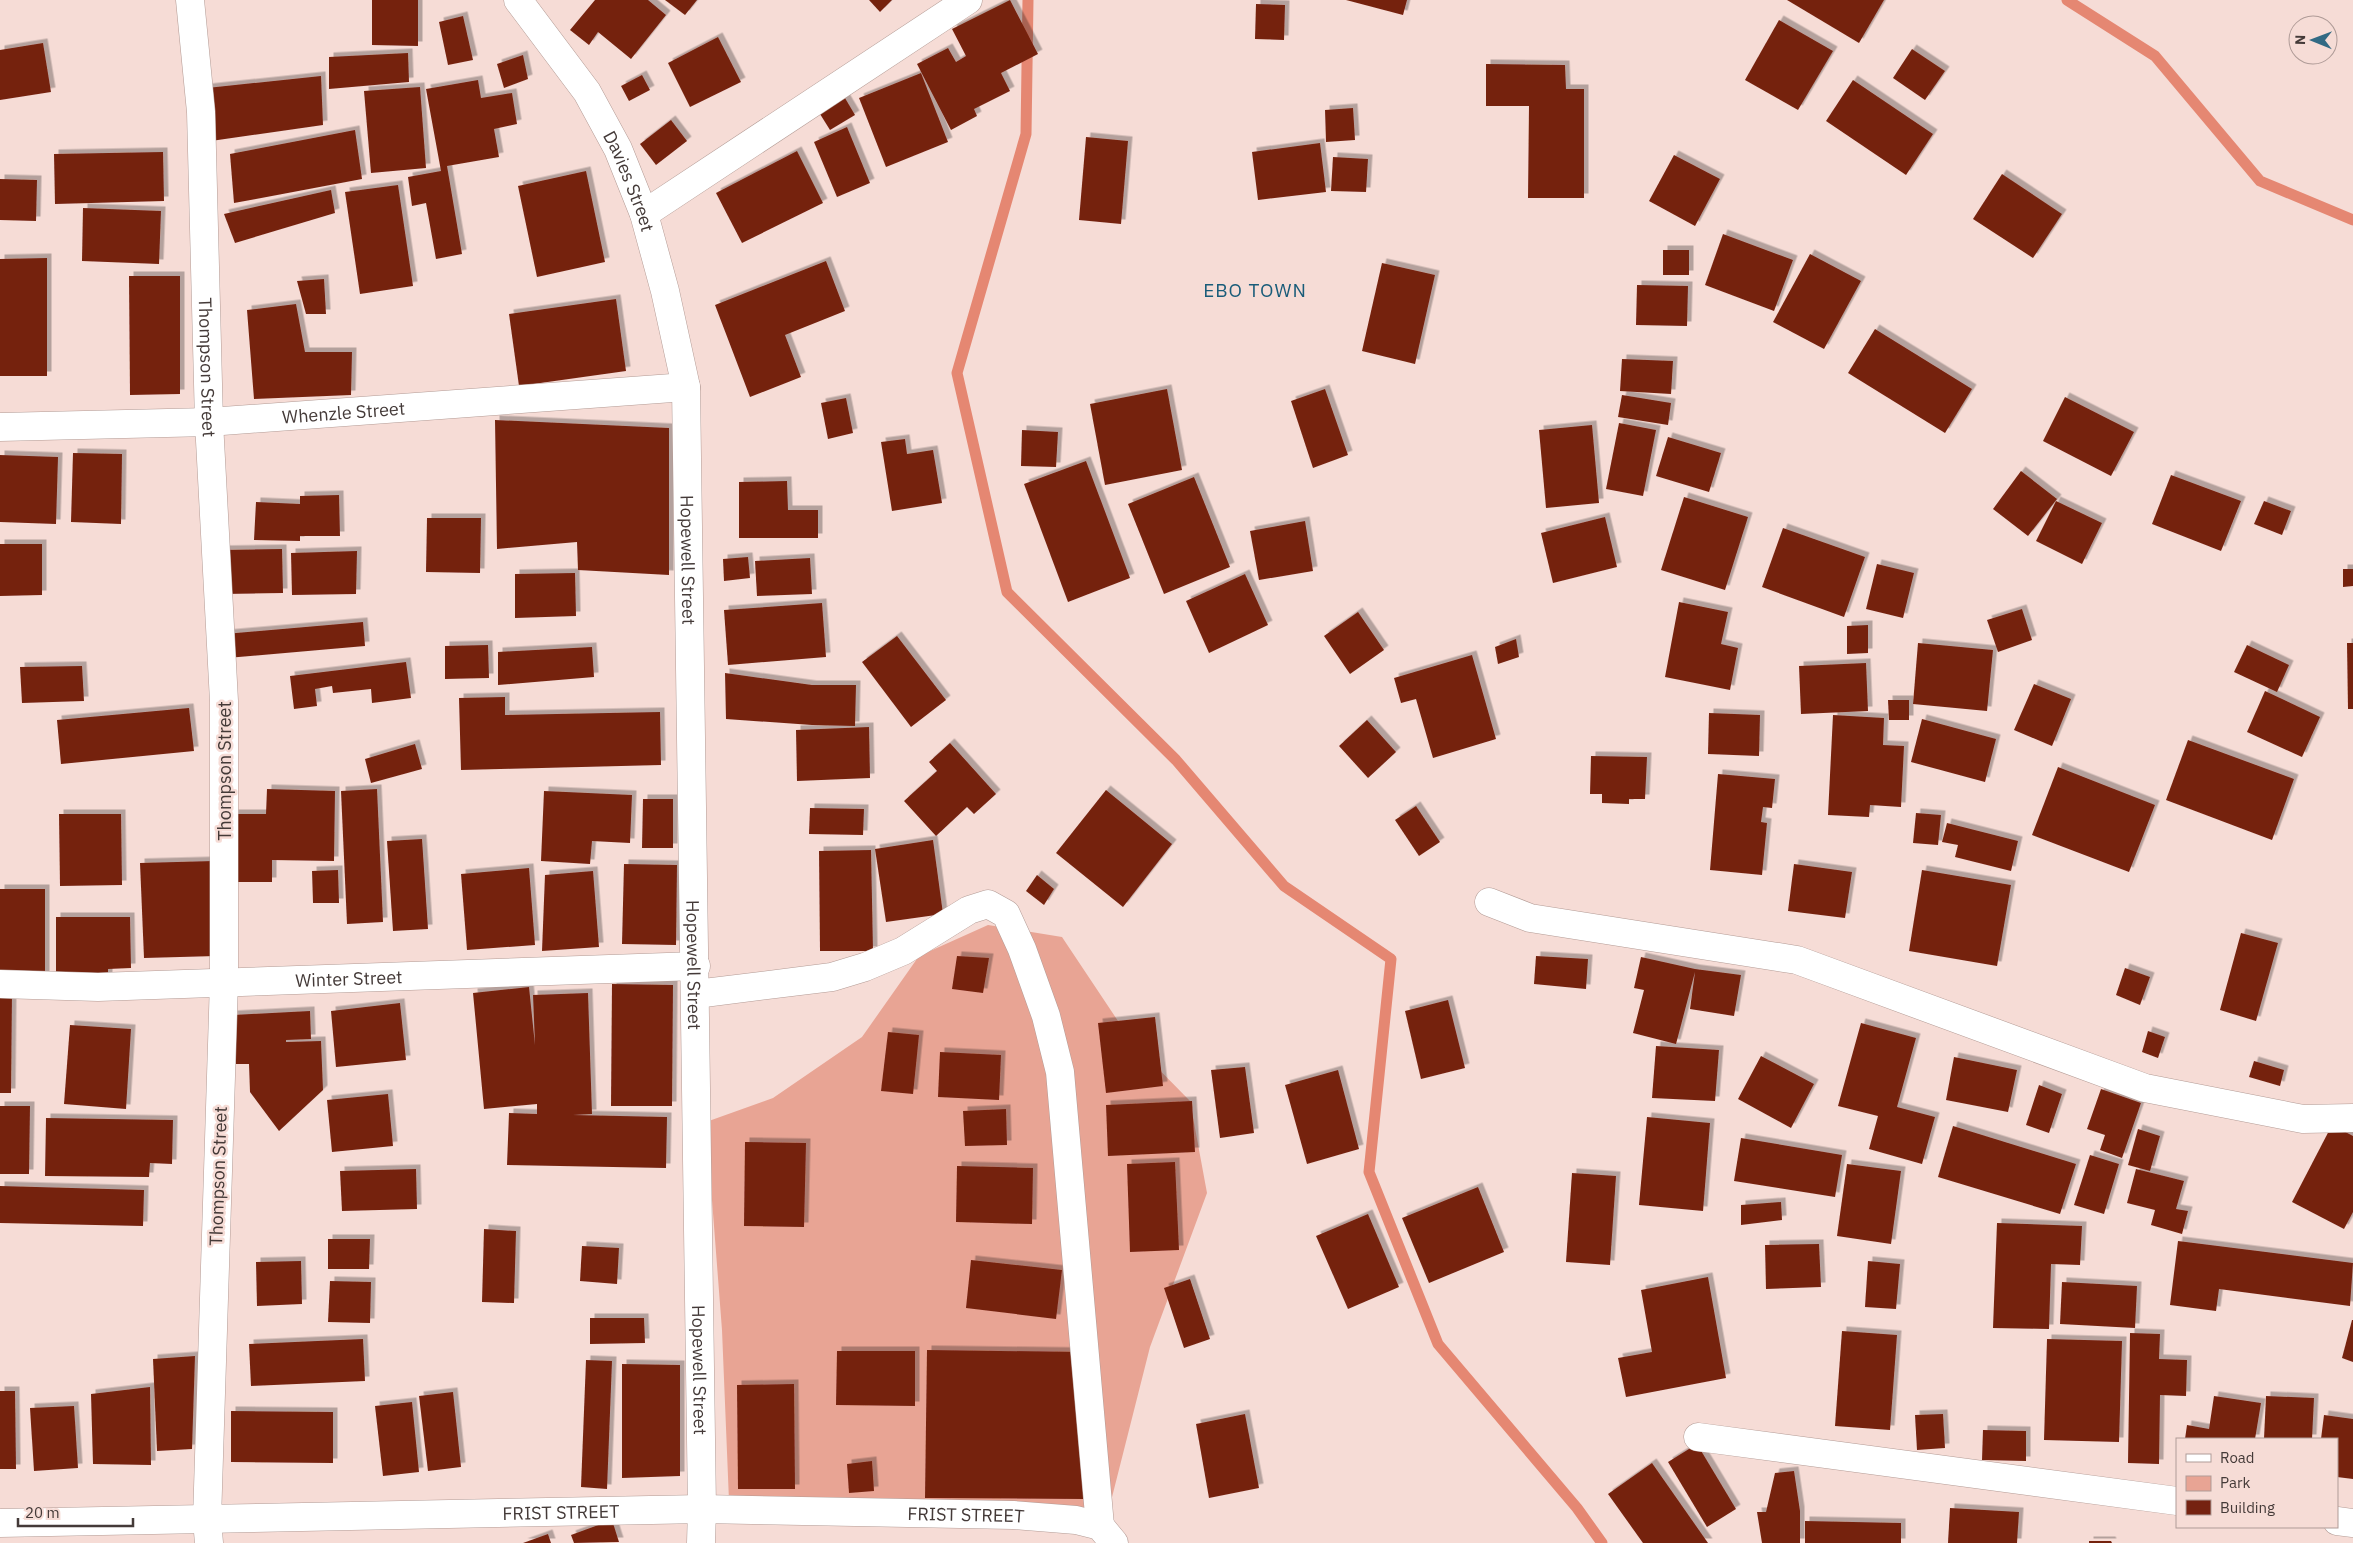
<svg xmlns="http://www.w3.org/2000/svg" width="2353" height="1543" viewBox="0 0 2353 1543" font-family="'IBM Plex Sans',sans-serif">
	<style>
		.green { fill: #e8a494 }
		.lines { fill: none; stroke-linecap: round; stroke-linejoin: round }
		.stream { stroke: #e58772; stroke-width: 11 }
		.building { fill: #752211; filter: url(#shadow) }
		.minor-casing { stroke: #b39b95; stroke-width: 29 }
		.minor { stroke: #fff; stroke-width: 28 }
		.labels { text-anchor: middle; dominant-baseline: central; stroke-width: 5; stroke-linejoin: round; paint-order: stroke }
		.street-label { font-size: 18px; fill: #443a38; stroke: #f6dcd6 }
		.neighbourhood-label { font-size: 19px; letter-spacing: 1px; fill: #195c79; stroke: #f6dcd6 }
	</style>
	<defs>
		<filter id="shadow"><feDropShadow dx="4.5" dy="-4.5" stdDeviation="0" flood-color="#0004"/></filter>
	</defs>
	<rect width="100%" height="100%" fill="#f6dcd6"/>
	<polygon class="green" points="988,925 1062,937 1132,1042 1190,1101 1207,1193 1150,1347 1109,1509 729,1501 722,1330 706,1122 773,1098 862,1037 919,956"/>
	<g class="lines">
		<g class="stream">
			<polyline points="1028,0 1026,134 957,373 1007,592 1176,760 1284,886 1391,959 1369,1172 1438,1344 1577,1508 1602,1543"/>
			<polyline points="2067,0 2155,56 2260,181 2353,220"/>
		</g>
	</g>
	<g class="building">
		<polygon points="372,0 418,0 418,46 372,45"/>
		<polygon points="595,0 648,0 666,15 631,59 598,32 589,45 570,30"/>
		<polygon points="665,0 697,0 685,15"/>
		<polygon points="869,0 892,0 880,12"/>
		<polygon points="1010,0 1038,54 1001,73 1010,91 974,109 977,116 951,130 917,64 948,48 956,62 966,56 952,29"/>
		<polygon points="1346,0 1407,0 1403,15"/>
		<polygon points="1787,0 1884,0 1859,43"/>
		<polygon points="1256,4 1285,5 1284,40 1255,39"/>
		<polygon points="463,16 473,60 448,65 439,22"/>
		<polygon points="1779,20 1833,51 1798,110 1745,80"/>
		<polygon points="718,37 741,82 690,107 668,63"/>
		<polygon points="43,43 51,92 0,100 0,50"/>
		<polygon points="1912,49 1945,71 1925,100 1893,78"/>
		<polygon points="408,53 409,82 329,89 329,57"/>
		<polygon points="523,55 528,79 504,88 497,64"/>
		<polygon points="1486,64 1565,65 1566,89 1584,89 1584,198 1528,198 1529,106 1486,106"/>
		<polygon points="921,73 948,142 886,167 859,98"/>
		<polygon points="642,75 650,90 629,101 621,86"/>
		<polygon points="321,76 323,125 211,141 207,88"/>
		<polygon points="478,80 481,98 512,93 517,124 494,129 499,157 447,166 462,254 436,259 426,203 412,206 408,177 441,171 426,89"/>
		<polygon points="1853,80 1933,134 1906,175 1826,121"/>
		<polygon points="420,87 426,168 371,173 364,91"/>
		<polygon points="845,98 855,115 830,130 820,114"/>
		<polygon points="1353,108 1355,140 1326,142 1325,110"/>
		<polygon points="671,120 687,141 656,165 640,144"/>
		<polygon points="847,127 870,183 837,197 814,142"/>
		<polygon points="355,130 362,179 234,203 230,154"/>
		<polygon points="1086,137 1128,141 1121,224 1079,220"/>
		<polygon points="1320,143 1326,192 1258,200 1252,152"/>
		<polygon points="797,151 823,203 742,243 716,193"/>
		<polygon points="163,152 164,201 55,204 54,154"/>
		<polygon points="1674,155 1720,179 1695,226 1649,201"/>
		<polygon points="1333,157 1368,159 1366,192 1331,191"/>
		<polygon points="586,171 605,262 537,277 518,186"/>
		<polygon points="2002,174 2062,214 2033,258 1973,219"/>
		<polygon points="0,179 37,180 36,221 0,220"/>
		<polygon points="398,185 413,286 360,294 345,192"/>
		<polygon points="331,190 335,213 235,243 224,214"/>
		<polygon points="83,208 161,211 159,264 82,261"/>
		<polygon points="1723,234 1793,260 1774,311 1705,285"/>
		<rect x="1663" y="250" width="26" height="25"/>
		<polygon points="1810,254 1861,281 1824,349 1773,322"/>
		<polygon points="47,258 47,376 0,376 0,259"/>
		<polygon points="826,261 845,311 785,335 801,377 750,397 715,305"/>
		<polygon points="1382,263 1435,275 1415,364 1362,351"/>
		<polygon points="129,276 180,276 180,394 130,395"/>
		<polygon points="324,279 326,314 306,314 297,281"/>
		<polygon points="1637,285 1688,286 1687,326 1636,325"/>
		<polygon points="616,299 626,371 519,386 509,314"/>
		<polygon points="296,304 305,352 352,352 351,395 254,399 247,310"/>
		<polygon points="1875,329 1972,389 1945,433 1848,373"/>
		<polygon points="1622,359 1673,361 1671,394 1620,391"/>
		<polygon points="1167,389 1182,470 1105,485 1090,404"/>
		<polygon points="1325,389 1348,455 1313,468 1291,401"/>
		<polygon points="1622,395 1671,403 1668,425 1618,417"/>
		<polygon points="2065,397 2134,432 2111,476 2043,441"/>
		<polygon points="846,398 853,433 828,439 821,403"/>
		<polygon points="495,420 669,428 669,575 578,570 577,542 497,549"/>
		<polygon points="1619,423 1656,430 1643,496 1606,489"/>
		<polygon points="1592,425 1599,503 1546,508 1539,430"/>
		<polygon points="1022,430 1058,432 1056,467 1021,466"/>
		<polygon points="1668,437 1721,453 1709,492 1656,476"/>
		<polygon points="905,439 907,454 933,450 942,503 892,511 881,442"/>
		<polygon points="73,453 122,454 121,524 71,522"/>
		<polygon points="0,455 58,457 56,524 0,522"/>
		<polygon points="1086,461 1130,578 1068,602 1024,484"/>
		<polygon points="2021,471 2057,499 2028,536 1993,509"/>
		<polygon points="2171,475 2241,501 2221,551 2152,524"/>
		<polygon points="1194,477 1230,567 1164,594 1128,504"/>
		<polygon points="787,481 788,510 818,510 818,538 739,538 739,482"/>
		<polygon points="339,495 340,536 300,536 300,541 254,540 256,502 300,504 300,496"/>
		<polygon points="1684,497 1748,517 1725,590 1661,570"/>
		<polygon points="2056,501 2102,523 2082,564 2036,541"/>
		<polygon points="2264,501 2291,511 2282,535 2254,524"/>
		<polygon points="1605,517 1617,567 1553,583 1541,533"/>
		<polygon points="427,518 481,518 480,573 426,572"/>
		<polygon points="1305,521 1313,571 1259,580 1250,531"/>
		<polygon points="1783,528 1865,557 1844,617 1762,587"/>
		<polygon points="0,544 42,544 42,595 0,596"/>
		<polygon points="282,549 283,593 222,594 222,550"/>
		<polygon points="357,551 356,594 292,595 291,553"/>
		<polygon points="748,557 750,578 724,581 723,559"/>
		<polygon points="810,558 812,594 757,596 755,561"/>
		<polygon points="1877,564 1914,573 1903,618 1866,609"/>
		<polygon points="2343,569 2353,569 2353,586 2343,587"/>
		<polygon points="575,573 576,616 515,618 515,574"/>
		<polygon points="1245,574 1268,625 1209,653 1186,601"/>
		<polygon points="1679,602 1728,612 1721,644 1738,648 1730,690 1665,677"/>
		<polygon points="822,603 826,657 728,665 724,610"/>
		<polygon points="2022,609 2032,640 1998,652 1987,620"/>
		<polygon points="1358,612 1384,650 1350,674 1324,636"/>
		<polygon points="363,622 365,646 227,658 225,634"/>
		<polygon points="1868,625 1868,653 1847,654 1847,626"/>
		<polygon points="897,636 946,700 911,727 862,662"/>
		<polygon points="1516,639 1519,657 1498,664 1495,647"/>
		<polygon points="1918,643 1993,650 1987,711 1913,704"/>
		<polygon points="2347,643 2353,643 2353,709 2348,709"/>
		<polygon points="488,645 489,678 445,679 445,646"/>
		<polygon points="2247,645 2289,665 2277,692 2234,672"/>
		<polygon points="592,647 594,677 498,685 498,652"/>
		<polygon points="1472,655 1496,739 1433,758 1416,699 1401,703 1394,678"/>
		<polygon points="406,662 411,698 372,703 371,689 333,693 332,686 315,689 317,706 294,709 290,676"/>
		<polygon points="1866,663 1868,711 1801,714 1799,666"/>
		<polygon points="82,666 84,701 22,703 20,667"/>
		<polygon points="725,673 812,685 856,685 855,726 812,725 726,719"/>
		<polygon points="2034,684 2071,699 2052,746 2014,730"/>
		<polygon points="2265,691 2320,717 2302,757 2247,732"/>
		<polygon points="505,697 505,715 660,712 661,765 461,770 459,698"/>
		<polygon points="1888,700 1909,700 1909,720 1889,720"/>
		<polygon points="189,708 194,751 61,764 57,720"/>
		<polygon points="1709,713 1760,715 1759,756 1708,754"/>
		<polygon points="1833,715 1884,718 1883,745 1904,746 1901,807 1870,805 1869,817 1828,815"/>
		<polygon points="1922,719 1996,739 1985,782 1911,762"/>
		<polygon points="1367,720 1396,752 1368,778 1339,746"/>
		<polygon points="869,727 870,778 797,781 796,730"/>
		<polygon points="2188,740 2294,779 2272,840 2166,800"/>
		<polygon points="950,743 996,794 974,814 967,807 936,836 904,801 937,771 929,762"/>
		<polygon points="415,744 422,769 371,783 365,759"/>
		<polygon points="1591,756 1647,757 1645,799 1629,799 1629,804 1602,803 1602,794 1590,794"/>
		<polygon points="2058,767 2155,805 2129,872 2032,835"/>
		<polygon points="1718,774 1775,779 1772,808 1763,807 1761,822 1767,823 1762,875 1710,870"/>
		<polygon points="267,789 335,791 334,861 272,860 272,882 232,882 234,814 266,814"/>
		<polygon points="377,789 383,922 347,924 341,791"/>
		<polygon points="1106,790 1172,844 1123,907 1056,853"/>
		<polygon points="544,791 632,795 630,843 592,841 590,864 541,861"/>
		<polygon points="643,799 673,799 673,848 642,848"/>
		<polygon points="1416,806 1440,842 1419,856 1395,820"/>
		<polygon points="810,808 864,809 863,835 809,834"/>
		<polygon points="1916,813 1941,815 1938,845 1913,843"/>
		<polygon points="59,814 121,814 122,885 60,886"/>
		<polygon points="1947,823 2018,841 2011,871 1955,857 1958,845 1942,842"/>
		<polygon points="422,839 428,929 393,931 387,841"/>
		<polygon points="933,840 943,914 886,922 875,849"/>
		<polygon points="871,850 873,951 820,951 819,851"/>
		<polygon points="214,861 216,956 144,958 140,863"/>
		<polygon points="624,864 677,865 676,945 622,944"/>
		<polygon points="1794,864 1852,872 1845,918 1788,911"/>
		<polygon points="529,868 535,945 467,950 461,874"/>
		<polygon points="338,870 339,903 313,903 312,871"/>
		<polygon points="1922,870 2011,885 1997,966 1909,951"/>
		<polygon points="593,871 599,947 542,951 545,875"/>
		<polygon points="1037,875 1054,889 1044,905 1026,891"/>
		<rect x="0" y="889" width="45" height="90"/>
		<polygon points="56,917 130,917 131,968 108,969 108,981 56,981"/>
		<polygon points="2241,933 2278,943 2256,1021 2220,1010"/>
		<polygon points="957,956 989,958 983,993 952,989"/>
		<polygon points="1536,956 1588,959 1586,989 1534,984"/>
		<polygon points="1641,957 1695,969 1741,975 1734,1016 1690,1009 1695,972 1676,1044 1633,1033 1644,990 1634,988"/>
		<polygon points="2125,968 2150,977 2140,1005 2116,995"/>
		<polygon points="612,984 673,985 672,1106 611,1106"/>
		<polygon points="529,987 535,1045 533,995 588,993 592,1114 573,1115 667,1117 666,1168 507,1165 509,1113 537,1114 537,1104 484,1109 473,993"/>
		<polygon points="0,991 12,992 11,1093 0,1093"/>
		<polygon points="1448,1000 1465,1068 1421,1079 1405,1011"/>
		<polygon points="400,1003 406,1060 336,1067 331,1011"/>
		<polygon points="310,1011 311,1039 286,1040 286,1042 321,1041 323,1090 279,1131 250,1092 249,1064 236,1064 233,1015"/>
		<polygon points="1155,1017 1163,1086 1106,1093 1098,1023"/>
		<polygon points="1861,1023 1916,1038 1897,1107 1935,1117 1922,1164 1869,1149 1878,1116 1838,1106"/>
		<polygon points="70,1025 131,1029 126,1109 64,1104"/>
		<polygon points="2148,1031 2165,1037 2158,1058 2142,1052"/>
		<polygon points="888,1032 919,1035 913,1094 881,1091"/>
		<polygon points="1656,1046 1719,1050 1715,1101 1652,1098"/>
		<polygon points="940,1052 1001,1055 999,1100 938,1097"/>
		<polygon points="1761,1056 1814,1084 1791,1128 1738,1099"/>
		<polygon points="1954,1057 2017,1070 2008,1112 1946,1100"/>
		<polygon points="2254,1061 2284,1070 2280,1086 2249,1077"/>
		<polygon points="1245,1067 1254,1133 1220,1138 1211,1070"/>
		<polygon points="1338,1070 1359,1149 1307,1164 1285,1085"/>
		<polygon points="2039,1085 2062,1094 2049,1133 2026,1125"/>
		<polygon points="2101,1089 2141,1103 2122,1158 2100,1150 2105,1135 2087,1129"/>
		<polygon points="388,1094 393,1146 332,1152 327,1100"/>
		<polygon points="1192,1101 1195,1152 1108,1156 1106,1105"/>
		<polygon points="0,1106 30,1106 29,1174 0,1174"/>
		<polygon points="1006,1109 1007,1145 965,1146 963,1111"/>
		<polygon points="1647,1117 1710,1123 1703,1211 1639,1205"/>
		<polygon points="46,1118 173,1120 172,1164 150,1163 149,1177 45,1176"/>
		<polygon points="2332,1125 2353,1136 2353,1212 2344,1229 2292,1202"/>
		<polygon points="1953,1126 2076,1164 2060,1214 1938,1177"/>
		<polygon points="2138,1129 2160,1136 2150,1171 2128,1165"/>
		<polygon points="1741,1138 1842,1155 1835,1197 1734,1181"/>
		<polygon points="745,1142 806,1143 804,1227 744,1226"/>
		<polygon points="2090,1155 2119,1164 2104,1214 2074,1205"/>
		<polygon points="1175,1162 1179,1250 1130,1252 1127,1164"/>
		<polygon points="1847,1164 1901,1171 1891,1244 1837,1236"/>
		<polygon points="957,1166 1033,1168 1032,1224 956,1222"/>
		<polygon points="416,1169 417,1209 342,1211 340,1171"/>
		<polygon points="2136,1169 2184,1181 2176,1209 2188,1211 2182,1234 2151,1225 2155,1210 2127,1203"/>
		<polygon points="1572,1173 1616,1176 1610,1265 1566,1262"/>
		<polygon points="0,1186 144,1190 143,1226 0,1223"/>
		<polygon points="1478,1187 1504,1252 1429,1283 1402,1218"/>
		<polygon points="1781,1202 1782,1220 1741,1225 1741,1205"/>
		<polygon points="1368,1214 1399,1287 1348,1309 1316,1236"/>
		<polygon points="1997,1223 2082,1226 2080,1265 2051,1264 2049,1329 1993,1328"/>
		<polygon points="484,1229 516,1231 514,1303 482,1302"/>
		<polygon points="328,1239 370,1239 369,1269 328,1269"/>
		<polygon points="2178,1241 2353,1263 2350,1306 2219,1289 2216,1311 2170,1305"/>
		<polygon points="1819,1244 1821,1287 1766,1289 1765,1245"/>
		<polygon points="582,1246 619,1248 617,1284 580,1281"/>
		<polygon points="971,1260 1062,1270 1056,1319 966,1308"/>
		<polygon points="301,1261 302,1304 257,1306 256,1262"/>
		<polygon points="1868,1261 1900,1264 1896,1309 1865,1307"/>
		<polygon points="1708,1277 1726,1378 1626,1397 1618,1358 1652,1352 1641,1290"/>
		<polygon points="1190,1279 1210,1339 1184,1348 1164,1288"/>
		<polygon points="330,1281 371,1282 370,1323 328,1322"/>
		<polygon points="2062,1282 2137,1286 2135,1328 2060,1324"/>
		<polygon points="590,1318 644,1318 645,1343 590,1344"/>
		<polygon points="2352,1320 2353,1320 2353,1362 2342,1358"/>
		<polygon points="1842,1331 1897,1335 1890,1430 1835,1426"/>
		<polygon points="2130,1333 2160,1334 2159,1359 2187,1360 2186,1396 2160,1395 2159,1464 2128,1463"/>
		<polygon points="363,1339 365,1381 251,1386 249,1344"/>
		<polygon points="2047,1339 2122,1341 2119,1442 2044,1440"/>
		<polygon points="927,1350 1086,1352 1085,1499 925,1498"/>
		<polygon points="837,1351 915,1351 915,1406 836,1405"/>
		<polygon points="195,1356 192,1449 157,1451 153,1359"/>
		<polygon points="586,1360 612,1361 607,1489 581,1487"/>
		<polygon points="622,1364 680,1365 680,1476 622,1478"/>
		<polygon points="794,1384 795,1489 738,1489 737,1385"/>
		<polygon points="150,1387 151,1465 93,1464 91,1394"/>
		<polygon points="0,1391 15,1391 16,1469 0,1469"/>
		<polygon points="453,1392 461,1467 428,1471 419,1396"/>
		<polygon points="2214,1396 2261,1403 2255,1439 2185,1439 2187,1425 2209,1429"/>
		<polygon points="2266,1396 2314,1398 2312,1439 2264,1439"/>
		<polygon points="412,1402 419,1472 383,1476 375,1406"/>
		<polygon points="74,1406 78,1468 34,1471 30,1408"/>
		<polygon points="231,1411 333,1412 333,1463 231,1462"/>
		<polygon points="1245,1414 1259,1488 1209,1498 1196,1424"/>
		<polygon points="1943,1414 1945,1448 1917,1450 1915,1415"/>
		<polygon points="2324,1415 2353,1419 2353,1479 2337,1477 2337,1439 2321,1439"/>
		<polygon points="1983,1430 2026,1431 2026,1461 1982,1460"/>
		<polygon points="1697,1444 1736,1509 1707,1527 1668,1462"/>
		<polygon points="872,1461 874,1491 849,1493 847,1464"/>
		<polygon points="1652,1463 1708,1543 1643,1543 1608,1494"/>
		<polygon points="1794,1471 1800,1511 1800,1543 1762,1543 1757,1512 1766,1512 1775,1473"/>
		<polygon points="1950,1508 2019,1512 2017,1543 1948,1543"/>
		<polygon points="612,1520 619,1542 574,1543 571,1535"/>
		<polygon points="1805,1521 1901,1523 1901,1543 1805,1543"/>
		<polygon points="548,1534 551,1543 523,1543"/>
		<polygon points="2089,1541 2111,1541 2112,1543 2089,1543"/>
	</g>
	<g class="lines">
		<g class="minor-casing">
			<g id="minor">
				<path id="s1" d="M190,0L201,112L209,422L224,701V981L207,1520L209,1543"/>
				<path id="s2" d="M518,0L587,92L618,149L644,214L665,291L686,387L702,1509L701,1543"/>
				<polyline points="644,214 968,0"/>
				<path id="s3" d="M0,427L209,422L686,387"/>
				<polyline points="1489,902 1530,918 1797,960 2145,1088 2303,1119 2353,1118"/>
				<path id="s4" d="M0,984L98,987L696,966"/>
				<polyline points="696,994 832,977 865,967 903,951 969,910 988,904 1006,914 1022,949 1046,1016 1060,1072 1100,1526"/>
				<polyline points="1698,1437 2177,1501"/>
				<polyline points="2337,1521 2353,1523"/>
				<path id="s5" d="M0,1523L702,1509L1013,1515L1076,1520L1100,1526L1114,1543"/>
			</g>
		</g>
		<use href="#minor" class="minor"/>
	</g>
	<g class="labels">
		<g class="street-label">
			<text stroke="none"><textPath href="#s2" startOffset="214">Davies Street</textPath></text>
			<text stroke="none"><textPath href="#s1" startOffset="368">Thompson Street</textPath></text>
			<text stroke="none"><textPath href="#s3" startOffset="344">Whenzle Street</textPath></text>
			<text stroke="none"><textPath href="#s2" startOffset="601">Hopewell Street</textPath></text>
			<text transform="translate(224 771) rotate(-90)">Thompson Street</text>
			<text stroke="none"><textPath href="#s2" startOffset="1006">Hopewell Street</textPath></text>
			<text stroke="none"><textPath href="#s4" startOffset="349">Winter Street</textPath></text>
			<text transform="translate(218 1176) rotate(-88)">Thompson Street</text>
			<text stroke="none"><textPath href="#s2" startOffset="1411">Hopewell Street</textPath></text>
			<text stroke="none"><textPath href="#s5" startOffset="561">FRIST STREET</textPath></text>
			<text stroke="none"><textPath href="#s5" startOffset="966">FRIST STREET</textPath></text>
		</g>
		<g class="neighbourhood-label">
			<text x="1255" y="290">EBO TOWN</text>
		</g>
	</g>
	<rect x="2176" y="1438" width="162" height="90" fill="#f6dcd6" stroke="#af9b97"/>
	<rect x="2186" y="1454" width="25" height="8" fill="#ffffff" stroke="#af9b97"/>
	<text x="2220" y="1463" font-size="15" fill="#443a38">Road</text>
	<rect x="2186" y="1476" width="25" height="15" fill="#e8a494" stroke="#af9b97"/>
	<text x="2220" y="1488" font-size="15" fill="#443a38">Park</text>
	<rect x="2186" y="1500" width="25" height="15" fill="#752211" stroke="#af9b97"/>
	<text x="2220" y="1513" font-size="15" fill="#443a38">Building</text>
	<g transform="translate(2313 40) rotate(271)"><circle r="24" fill="#f6dcd6" stroke="#af9b97"/>
	<path d="M0-4L9 19L0 12L-9 19Z" fill="#326a84"/>
	<text y="-8" font-size="14" font-weight="bold" text-anchor="middle" fill="#443a38">N</text>
	</g>
	<path d="M18 1518v8h115v-8" fill="none" stroke="#443a38" stroke-width="2.5"/>
	<text x="25" y="1518" font-size="15" fill="#443a38" stroke="#f6dcd6" stroke-width="4" paint-order="stroke">20 m</text>
</svg>
